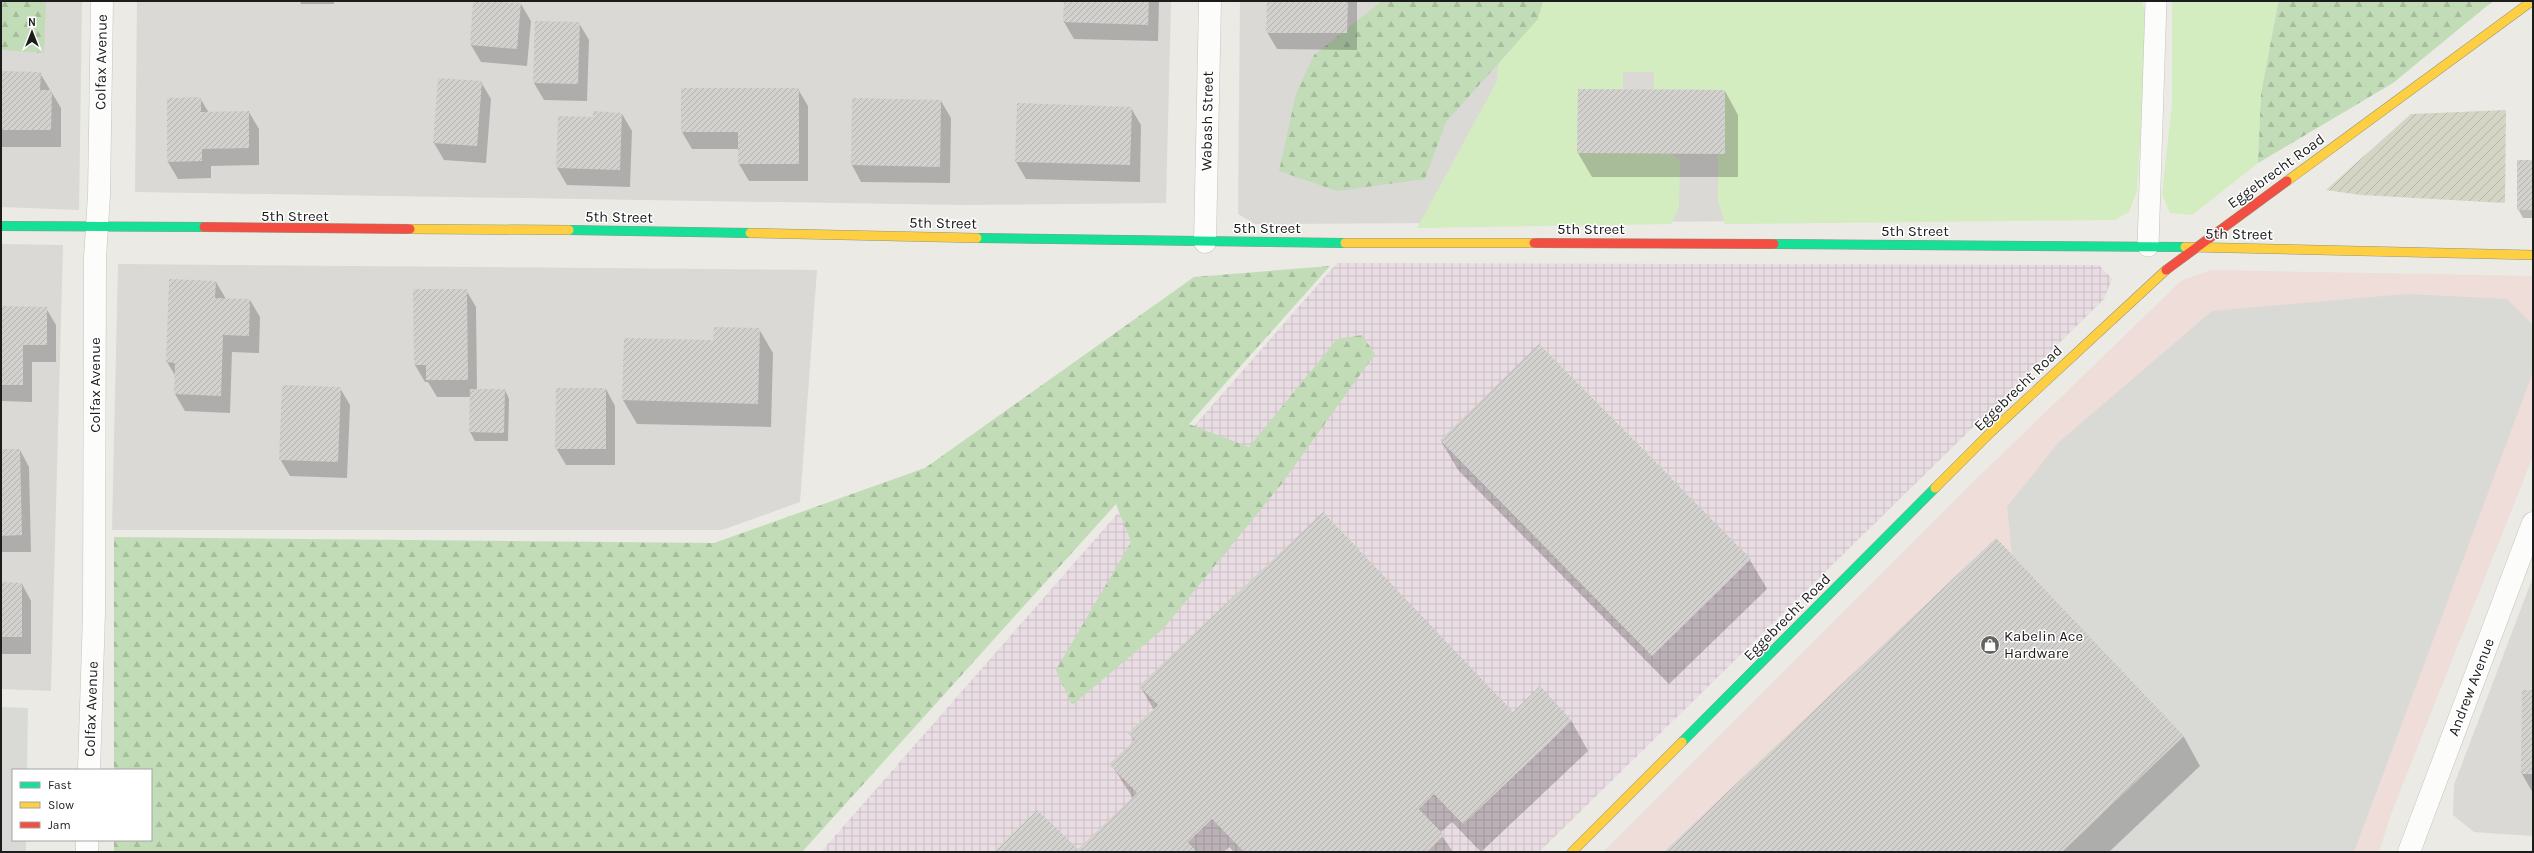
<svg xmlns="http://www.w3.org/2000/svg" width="2534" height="853" viewBox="0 0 2534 853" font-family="Karla,sans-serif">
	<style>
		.residential { fill: #dad9d6 }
		.commercial { fill: #eeddd8 }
		.industrial { fill: url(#industrial-grid) }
		.construction { fill: url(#construction-furrows) }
		.grass { fill: #d3ecc0 }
		.forest { fill: url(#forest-firs) }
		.parking { fill: #d9d9d6 }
		.shadow { fill: #0003 }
		.building { fill: url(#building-hatch) }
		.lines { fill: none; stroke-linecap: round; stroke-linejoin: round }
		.lane-casing { stroke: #c3c3c0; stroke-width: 22 }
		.street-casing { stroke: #c3c3c0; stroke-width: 23 }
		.fast-casing { stroke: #91957c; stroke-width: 10 }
		.slow-casing { stroke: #91957c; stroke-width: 10 }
		.jam-casing { stroke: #91957c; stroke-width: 10 }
		.lane { stroke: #fcfcfb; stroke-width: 21 }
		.street { stroke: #fcfcfb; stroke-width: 22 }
		.fast { stroke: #16e098; stroke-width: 9 }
		.slow { stroke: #ffcf43; stroke-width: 9 }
		.jam { stroke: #f24e42; stroke-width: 9 }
		.labels { text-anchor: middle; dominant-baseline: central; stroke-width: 3; stroke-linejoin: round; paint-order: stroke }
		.street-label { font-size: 15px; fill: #1c1c1c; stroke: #fff }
		.poi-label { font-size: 15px; fill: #1c1c1c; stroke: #fff; text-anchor: start }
	</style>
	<defs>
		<pattern id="industrial-grid" width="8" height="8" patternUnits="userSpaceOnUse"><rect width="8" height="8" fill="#e9dde3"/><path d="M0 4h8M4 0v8" fill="none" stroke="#c7bdc2"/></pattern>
		<pattern id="construction-furrows" width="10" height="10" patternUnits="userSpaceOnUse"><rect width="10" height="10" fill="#d4d5c5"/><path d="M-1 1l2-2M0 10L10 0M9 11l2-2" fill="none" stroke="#b5b6a9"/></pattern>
		<pattern id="forest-firs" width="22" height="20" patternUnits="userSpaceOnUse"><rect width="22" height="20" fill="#c1dcb7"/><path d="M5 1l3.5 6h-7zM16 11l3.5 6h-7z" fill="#a5bc9d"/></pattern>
		<pattern id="building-hatch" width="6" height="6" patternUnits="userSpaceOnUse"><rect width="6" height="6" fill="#d3d1cd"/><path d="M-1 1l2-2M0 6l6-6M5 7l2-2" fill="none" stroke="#b5b3af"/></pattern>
	</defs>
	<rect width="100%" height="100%" fill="#ebeae4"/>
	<g class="residential">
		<polygon points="1,1 82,1 79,210 1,207"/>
		<polygon points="137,1 1171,1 1166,203 963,205 135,192"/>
		<polygon points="1240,1 1629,1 1793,54 1783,221 1255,224 1238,214"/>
		<polygon points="1,244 63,245 51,691 1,689"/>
		<polygon points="118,264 817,270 800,502 722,530 112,530"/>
		<polygon points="2533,577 2533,836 2474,832 2453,815 2454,785"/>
	</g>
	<polygon class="commercial" points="2211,270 2533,276 2533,456 2391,814 2379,852 1603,852 1967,488 2181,281"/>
	<polygon class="industrial" points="1337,263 2099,265 2112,279 2104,299 1539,852 821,852"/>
	<polygon class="construction" points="2506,110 2505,203 2361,195 2326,190 2411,114"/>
	<g class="grass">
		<polygon points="1501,1 2142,1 2147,18 2137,191 2129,212 2115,220 1725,224 1718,201 1718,154 1725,153 1725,90 1654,89 1654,72 1623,72 1623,89 1578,90 1577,153 1672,154 1680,160 1679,207 1671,224 1417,228 1497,81"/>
		<polygon points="2172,1 2280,1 2278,4 2261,94 2258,163 2192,215 2170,213 2162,194 2172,105"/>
	</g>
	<g class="forest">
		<polygon points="1,1 46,1 44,53 1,50"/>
		<polygon points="1382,1 1543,1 1538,19 1446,122 1425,179 1337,191 1279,171 1296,94 1314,55"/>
		<polygon points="2280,1 2493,1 2393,83 2258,163 2261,94 2278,4"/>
		<polygon points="1330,266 1189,424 1249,447 1337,339 1362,335 1375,354 1280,486 1163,629 1072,705 1056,670 1131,542 1116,504 802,852 114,852 114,840 151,840 151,770 114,770 114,537 714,543 925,468 1194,277"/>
	</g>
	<g class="parking">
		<polygon points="2407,294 2507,299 2533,325 2533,372 2354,852 2062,852 2184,736 2012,555 2007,507 2059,442 2212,311"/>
		<polygon points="1,707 28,708 27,770 13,770 13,840 26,840 26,852 1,852"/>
	</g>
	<g class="shadow">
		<polygon points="300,1 334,1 334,4 301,4"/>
		<polygon points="474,1 521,4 531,21 527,66 481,62 471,45"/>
		<polygon points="1065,1 1159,1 1158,41 1074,39 1064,22"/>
		<polygon points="1268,1 1357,1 1357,50 1277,49 1267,32"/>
		<polygon points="536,22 579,23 589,40 587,101 544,100 534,83"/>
		<polygon points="1,72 40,73 61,108 61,147 1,147"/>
		<polygon points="439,79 481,82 491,99 486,163 444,160 434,143"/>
		<polygon points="682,89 798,89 808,106 808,181 749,181 739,164 739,149 692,149 682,132"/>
		<polygon points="1725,91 1738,115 1738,177 1592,177 1578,153"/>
		<polygon points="200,98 209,113 249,112 259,129 259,165 211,166 211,178 178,179 168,162"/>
		<polygon points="941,101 951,118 950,183 861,182 852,165"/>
		<polygon points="1131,108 1141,125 1140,182 1026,179 1016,162"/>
		<polygon points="622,114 632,131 630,187 567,185 557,168"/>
		<polygon points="2533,161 2533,218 2523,218 2518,209"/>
		<polygon points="216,282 226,299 250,300 260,317 259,353 232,352 230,413 185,411 175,394 176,377 167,362"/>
		<polygon points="414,290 466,290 476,307 477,390 505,390 509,399 508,441 475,441 470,432 471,397 437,397 428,382 425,382 415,365"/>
		<polygon points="1,307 46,308 56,325 56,362 32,362 32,402 1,401"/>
		<polygon points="759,329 773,353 771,427 637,424 623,400 714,341"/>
		<polygon points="340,388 350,405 347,478 290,476 280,459"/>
		<polygon points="606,389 615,406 615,465 566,465 556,448"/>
		<polygon points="1441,441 1750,560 1767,589 1669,684 1458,470"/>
		<polygon points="1,450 20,450 29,467 31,552 1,552"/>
		<polygon points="1996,540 2184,737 2200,766 2109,852 1666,852"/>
		<polygon points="1,583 22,584 31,601 31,654 1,654"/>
		<polygon points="1140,686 1513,713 1540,688 1572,722 1588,751 1481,852 1452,822 1440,833 1453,852 1234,852 1229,847 1224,852 995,852 1078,850 1133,798 1111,764 1134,741 1130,733 1154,710"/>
		<polygon points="2523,691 2533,691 2533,793 2522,774"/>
	</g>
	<g class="building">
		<polygon points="473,1 521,3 517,49 470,45"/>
		<polygon points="1064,1 1149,1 1148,25 1063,22"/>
		<polygon points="1267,1 1348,1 1347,33 1266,33"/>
		<polygon points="535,21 580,22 578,84 533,83"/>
		<polygon points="1,71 41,72 40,90 52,90 51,130 1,130"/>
		<polygon points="438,78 482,81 477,146 433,143"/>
		<polygon points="681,88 799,88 799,164 738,164 738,132 681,132"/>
		<polygon points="1578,89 1725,90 1725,154 1577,153"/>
		<polygon points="201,97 201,112 249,111 249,148 202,149 202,161 167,162 167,98"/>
		<polygon points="852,98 941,100 940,167 851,165"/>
		<polygon points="1017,103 1132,107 1130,165 1015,162"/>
		<polygon points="593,111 622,113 620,170 556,168 558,116 593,117"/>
		<rect x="2517" y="160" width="16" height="50"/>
		<polygon points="169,279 216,281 215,298 250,299 249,336 223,335 221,396 174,394 175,363 166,362"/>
		<polygon points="413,289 467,289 468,380 426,380 426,365 414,365"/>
		<polygon points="1,306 47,307 47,345 23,345 23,385 1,385"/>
		<polygon points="714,327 760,328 758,404 622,400 624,338 713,340"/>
		<polygon points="1539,344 1751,559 1652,656 1440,440"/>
		<polygon points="282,385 341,387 338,462 279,460"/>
		<polygon points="556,388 606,388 606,449 555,449"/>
		<polygon points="470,389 505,389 504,433 469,432"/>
		<polygon points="1,449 20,449 22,535 1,536"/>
		<polygon points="1323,512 1513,712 1540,686 1572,721 1463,824 1434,794 1419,809 1444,835 1427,852 1244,852 1212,819 1188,842 1197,852 994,852 1037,810 1078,849 1137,793 1109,764 1135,740 1128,733 1158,705 1139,686"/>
		<polygon points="1996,538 2184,736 2062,852 1664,852"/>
		<polygon points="1,582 22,583 22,637 1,637"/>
		<polygon points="2522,690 2533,690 2533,774 2521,774"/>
	</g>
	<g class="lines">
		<g class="lane-casing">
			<polyline id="lane" points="2148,246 2156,1"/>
		</g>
		<g class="street-casing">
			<g id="street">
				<polyline points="1205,242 1210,1"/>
				<polyline points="89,770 94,613 95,258 99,195 102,1"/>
				<polyline points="87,852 87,840"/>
				<polyline points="2409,852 2533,523"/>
			</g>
		</g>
		<g class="fast-casing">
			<g id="fast">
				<polyline points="1,226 204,227"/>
				<polyline points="569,230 750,233"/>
				<polyline points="977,238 1345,243"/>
				<polyline points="1774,244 2185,247"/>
				<polyline points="1682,742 1935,488"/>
			</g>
		</g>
		<g class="slow-casing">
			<g id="slow">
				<polyline points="2287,181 2532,1"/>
				<polyline points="410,229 569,230"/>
				<polyline points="750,233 977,238"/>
				<polyline points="1345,243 1534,243"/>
				<polyline points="2185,247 2533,255"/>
				<polyline points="1935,488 1991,432 2166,270"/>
				<polyline points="1572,852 1682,742"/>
			</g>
		</g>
		<g class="jam-casing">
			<g id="jam">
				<polyline points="204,227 410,229"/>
				<polyline points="1534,243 1774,244"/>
				<polyline points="2166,270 2287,181"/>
			</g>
		</g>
		<use href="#lane" class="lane"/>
		<use href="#street" class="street"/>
		<use href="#fast" class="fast"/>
		<use href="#slow" class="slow"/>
		<use href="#jam" class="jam"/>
	</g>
	<defs>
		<g id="shop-disc" transform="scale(1)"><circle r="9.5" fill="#646462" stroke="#fff"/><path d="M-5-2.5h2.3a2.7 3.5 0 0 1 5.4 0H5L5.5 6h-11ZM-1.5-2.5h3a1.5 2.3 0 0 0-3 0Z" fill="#fff"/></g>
	</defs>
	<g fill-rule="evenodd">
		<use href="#shop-disc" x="1990" y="645"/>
	</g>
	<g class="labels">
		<g class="street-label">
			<text transform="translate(101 62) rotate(-89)">Colfax Avenue</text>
			<text transform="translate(1207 121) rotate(-89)">Wabash Street</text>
			<text transform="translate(2276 171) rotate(-36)">Eggebrecht Road</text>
			<text x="295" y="216">5th Street</text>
			<text transform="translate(619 217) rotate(1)">5th Street</text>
			<text transform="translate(943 223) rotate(1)">5th Street</text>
			<text x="1267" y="228">5th Street</text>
			<text x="1591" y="229">5th Street</text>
			<text x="1915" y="231">5th Street</text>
			<text transform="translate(2239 234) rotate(1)">5th Street</text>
			<text transform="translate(95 385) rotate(-90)">Colfax Avenue</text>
			<text transform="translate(2018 388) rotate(-44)">Eggebrecht Road</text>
			<text transform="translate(1787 617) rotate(-45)">Eggebrecht Road</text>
			<text transform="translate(2471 687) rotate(-69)">Andrew Avenue</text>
			<text transform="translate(91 709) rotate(-88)">Colfax Avenue</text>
		</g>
		<g class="poi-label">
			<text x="2004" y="636">Kabelin Ace<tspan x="2004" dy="17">Hardware</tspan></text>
		</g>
	</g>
	<rect width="2534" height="853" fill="none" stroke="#1c1c1c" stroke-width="4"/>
	<rect x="12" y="769" width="140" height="72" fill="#ffffff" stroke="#a4a4a4"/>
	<rect x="20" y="782" width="20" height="6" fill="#16e098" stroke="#a4a4a4"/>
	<text x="48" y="789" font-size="12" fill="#1c1c1c">Fast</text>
	<rect x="20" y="802" width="20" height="6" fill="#ffcf43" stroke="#a4a4a4"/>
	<text x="48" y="809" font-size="12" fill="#1c1c1c">Slow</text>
	<rect x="20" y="822" width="20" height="6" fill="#f24e42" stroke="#a4a4a4"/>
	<text x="48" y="829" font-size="12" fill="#1c1c1c">Jam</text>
	<g transform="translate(32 32)" stroke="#ffffff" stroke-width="3" paint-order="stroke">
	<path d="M0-3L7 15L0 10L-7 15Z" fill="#1c1c1c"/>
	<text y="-6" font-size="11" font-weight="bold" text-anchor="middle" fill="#1c1c1c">N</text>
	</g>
</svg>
